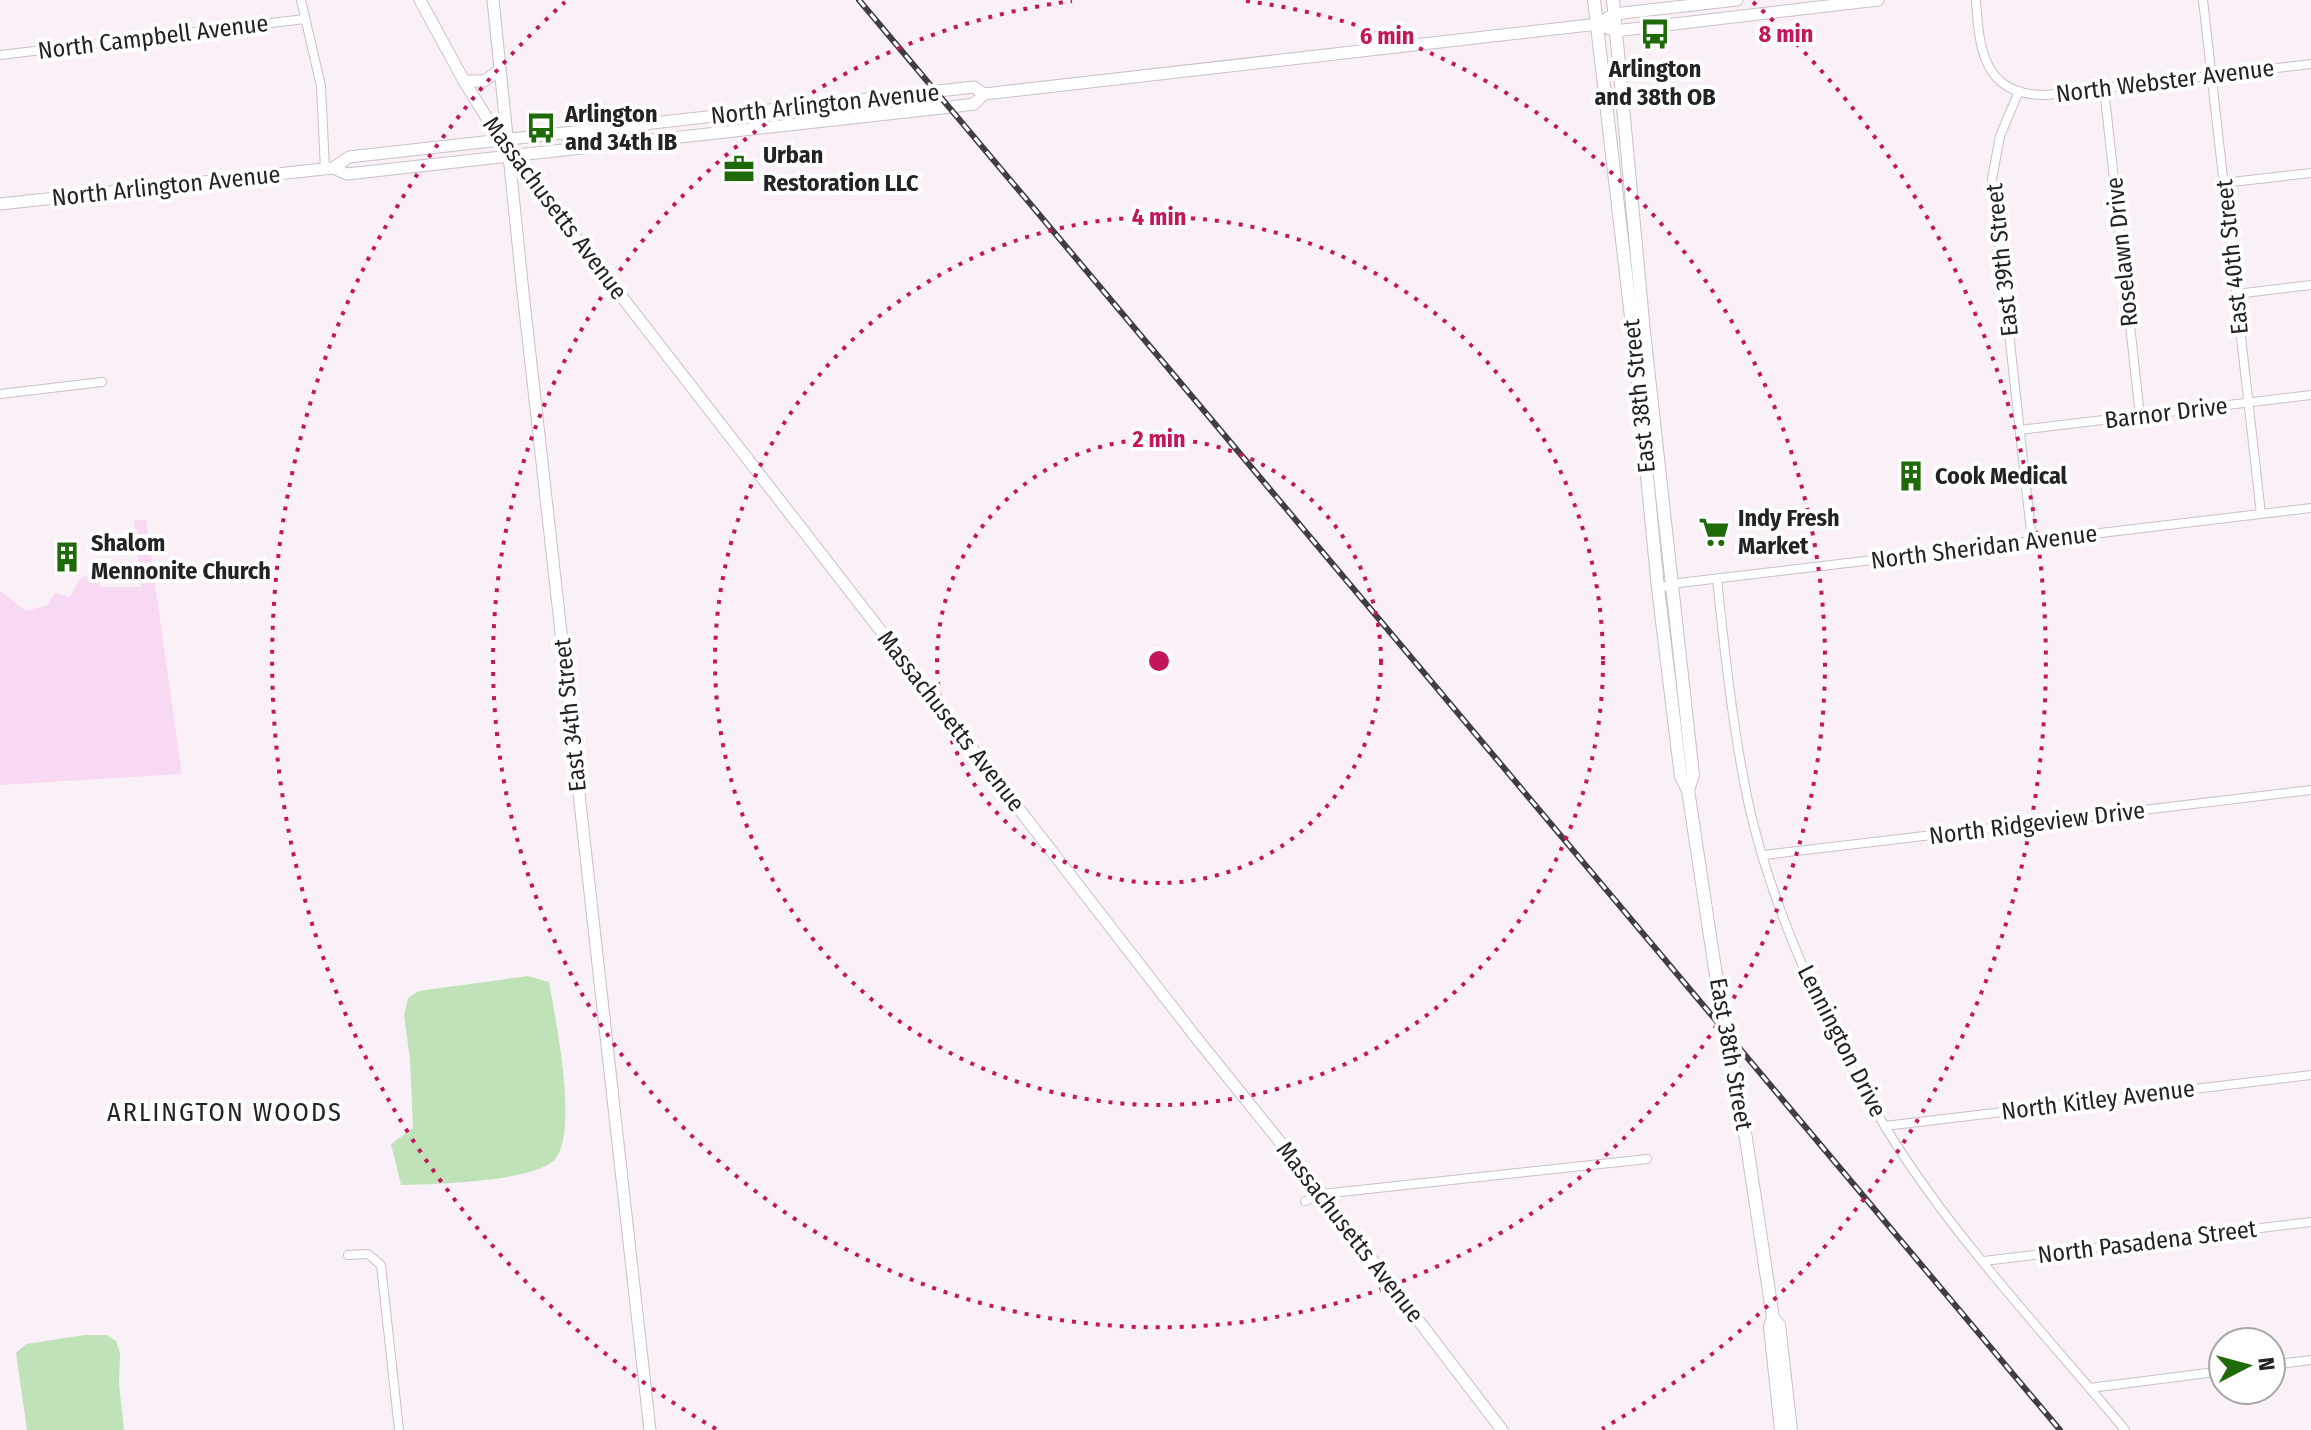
<svg xmlns="http://www.w3.org/2000/svg" width="2311" height="1430" viewBox="0 0 2311 1430" font-family="'Fira Sans Condensed',sans-serif">
	<style>
		.green { fill: #f8d9f2 }
		.water { fill: #bfe2b8 }
		.lines { fill: none; stroke-linecap: round; stroke-linejoin: round }
		.minor-casing { stroke: #c9c0c7; stroke-width: 10 }
		.secondary-casing { stroke: #c9c0c7; stroke-width: 13 }
		.primary-casing { stroke: #c9c0c7; stroke-width: 14 }
		.minor { stroke: #fff; stroke-width: 8 }
		.secondary { stroke: #fff; stroke-width: 11 }
		.primary { stroke: #fff; stroke-width: 12 }
		.rail-casing { stroke: #413e41; stroke-width: 6 }
		.rail { stroke: #fff; stroke-width: 3; stroke-dasharray: 9; stroke-linecap: butt }
		.primary-bridge-casing { stroke: #c9c0c7; stroke-width: 14; stroke-linecap: butt }
		.primary-bridge { stroke: #fff; stroke-width: 12 }
		.ring { fill: none; stroke: #c2185b; stroke-width: 4; stroke-dasharray: 4 8 }
		.labels { text-anchor: middle; dominant-baseline: central; stroke-width: 8; stroke-linejoin: round; paint-order: stroke }
		.street-label { font-size: 24px; fill: #252225; stroke: #fff }
		.poi-label { font-size: 24px; font-weight: bold; fill: #252225; stroke: #fff; text-anchor: start }
		.neighbourhood-label { font-size: 26px; letter-spacing: 2px; fill: #252225; stroke: #fff }
		.centre { fill: #c2185b; stroke: #fff; stroke-width: 4 }
		.ring-label { font-size: 24px; text-anchor: middle; font-weight: bold; fill: #c2185b; stroke: #fff; stroke-width: 8; stroke-linejoin: round; paint-order: stroke }
	</style>
	<rect width="100%" height="100%" fill="#faf1f8"/>
	<polygon class="green" points="134,520 146,520 182,774 0,785 0,591 26,611 48,605 55,593 70,597 82,577 98,573 101,587 141,587"/>
	<g class="water">
		<path d="M528,976L549,982C555,1017 581,1140 552,1162C526,1182 435,1184 401,1185L391,1144L413,1128L410,1059L404,1015L408,998L419,991Z"/>
		<polygon points="85,1335 106,1335 116,1341 120,1353 119,1384 124,1430 27,1430 16,1353 26,1344"/>
	</g>
	<g class="lines">
		<g class="minor-casing">
			<g id="minor">
				<polyline points="301,0 321,86 325,169"/>
				<path d="M1976,0C1979,48 1983,96 2046,95L2311,64"/>
				<polyline points="2203,0 2261,514"/>
				<polyline points="0,55 305,19"/>
				<polyline points="2104,88 2140,416"/>
				<polyline points="2019,91 2000,136 1992,179 2032,541"/>
				<polyline points="2223,183 2311,173"/>
				<polyline points="2236,294 2311,285"/>
				<polyline points="0,394 102,382"/>
				<polyline points="2020,430 2311,395"/>
				<path d="M1717,579C1725,655 1733,731 1749,806C1773,912 1831,1040 1889,1133C1954,1238 2046,1335 2125,1430"/>
				<polyline points="1658,588 1679,583 2311,508"/>
				<polyline points="1764,855 2311,790"/>
				<polyline points="1885,1126 2311,1075"/>
				<polyline points="1305,1201 1322,1194 1647,1159"/>
				<polyline points="348,1255 368,1254 381,1265 399,1430"/>
				<polyline points="1984,1261 2311,1222"/>
				<polyline points="2271,1365 2311,1360"/>
				<polyline points="2090,1388 2223,1371"/>
			</g>
		</g>
		<g class="secondary-casing">
			<g id="secondary">
				<polyline points="420,0 464,81 501,141 1198,1040 1322,1194 1502,1430"/>
				<polyline points="493,0 523,292 650,1430"/>
				<polyline points="1598,24 1615,31 1878,0"/>
				<polyline points="464,81 484,81 500,70"/>
				<polyline points="333,168 347,174 942,108 974,104 984,94 1598,24 1614,14 1737,0"/>
				<polyline points="0,204 333,168 349,157 974,87 984,94"/>
			</g>
		</g>
		<g class="primary-casing">
			<g id="primary">
				<polyline points="1594,0 1633,334 1658,588 1681,777 1688,790 1715,969"/>
				<polyline points="1613,0 1644,332 1693,775 1688,790"/>
				<polyline points="1743,1119 1773,1318 1770,1327 1781,1430"/>
				<polyline points="1773,1318 1779,1325 1791,1430"/>
			</g>
		</g>
		<use href="#minor" class="minor"/>
		<use href="#secondary" class="secondary"/>
		<use href="#primary" class="primary"/>
		<g class="rail-casing">
			<polyline id="rail" points="859,0 2060,1430"/>
		</g>
		<use href="#rail" class="rail"/>
		<g class="primary-bridge-casing">
			<polyline id="primary-bridge" points="1715,969 1743,1119"/>
		</g>
		<use href="#primary-bridge" class="primary-bridge"/>
	</g>
	<g class="ring">
		<circle cx="1159" cy="661" r="222"/>
		<circle cx="1159" cy="661" r="444"/>
		<path d="M1246 1A666 666 0 1 1 1072 1"/>
		<path d="M716 1429A887 887 0 0 1 565 2M1753 2A887 887 0 0 1 1602 1429"/>
	</g>
	<defs>
		<g id="bus-bare" transform="scale(2.4)"><path d="M-5-6H5V4H4V6H2V4H-2V6H-4V4H-5ZM-3.5-4V0h7V-4ZM-3.5 1.2v1.5H-2V1.2ZM2 1.2v1.5H3.5V1.2Z" fill="#1f6a08" stroke="#fff" stroke-width="2.5" paint-order="stroke"/></g>
		<g id="office-bare" transform="scale(2.4)"><path d="M-6-3h4V-5.5h4V-3h4V5H-6ZM-1-4.5V-3h2v-1.5ZM-6 0V1H6V0Z" fill="#1f6a08" stroke="#fff" stroke-width="2.5" paint-order="stroke"/></g>
		<g id="building-bare" transform="scale(2.4)"><path d="M-4-6H4V6H1V3H-1V6H-4ZM-2.5-4.3h1.7v1.8h-1.7ZM.8-4.3h1.7v1.8H.8ZM-2.5-1h1.7V.8h-1.7ZM.8-1h1.7V.8H.8Z" fill="#1f6a08" stroke="#fff" stroke-width="2.5" paint-order="stroke"/></g>
		<g id="supermarket-bare" transform="scale(2.4)"><path d="M-6-5.5h2.5l.6 2H6L4.5 2H-2.5L-4.4-4H-6ZM-1.5 3.2a1.3 1.3 0 1 0 .1 0ZM3 3.2a1.3 1.3 0 1 0 .1 0Z" fill="#1f6a08" stroke="#fff" stroke-width="2.5" paint-order="stroke"/></g>
	</defs>
	<g fill-rule="evenodd">
		<use href="#bus-bare" x="1655" y="34"/>
		<use href="#bus-bare" x="541" y="128"/>
		<use href="#office-bare" x="739" y="169"/>
		<use href="#building-bare" x="1911" y="476"/>
		<use href="#supermarket-bare" x="1714" y="532"/>
		<use href="#building-bare" x="67" y="557"/>
	</g>
	<g class="labels">
		<g class="street-label">
			<text transform="translate(153 37) rotate(-7)">North Campbell Avenue</text>
			<text transform="translate(2165 81) rotate(-7)">North Webster Avenue</text>
			<text transform="translate(825 104) rotate(-6)">North Arlington Avenue</text>
			<text transform="translate(166 186) rotate(-6)">North Arlington Avenue</text>
			<text transform="translate(555 208) rotate(53)">Massachusetts Avenue</text>
			<text transform="translate(2122 252) rotate(-96)">Roselawn Drive</text>
			<text transform="translate(2232 257) rotate(-96)">East 40th Street</text>
			<text transform="translate(2002 260) rotate(-96)">East 39th Street</text>
			<text transform="translate(1639 396) rotate(-96)">East 38th Street</text>
			<text transform="translate(2166 413) rotate(-7)">Barnor Drive</text>
			<text transform="translate(1984 547) rotate(-7)">North Sheridan Avenue</text>
			<text transform="translate(570 715) rotate(-96)">East 34th Street</text>
			<text transform="translate(951 721) rotate(52)">Massachusetts Avenue</text>
			<text transform="translate(2037 823) rotate(-7)">North Ridgeview Drive</text>
			<text transform="translate(1842 1041) rotate(63)">Lennington Drive</text>
			<text transform="translate(1731 1054) rotate(80)">East 38th Street</text>
			<text transform="translate(2098 1100) rotate(-7)">North Kitley Avenue</text>
			<text transform="translate(1350 1232) rotate(52)">Massachusetts Avenue</text>
			<text transform="translate(2147 1242) rotate(-7)">North Pasadena Street</text>
		</g>
		<g class="poi-label">
			<text x="1655" y="69" text-anchor="middle">Arlington<tspan x="1655" dy="28">and 38th OB</tspan></text>
			<text x="565" y="114">Arlington<tspan x="565" dy="28">and 34th IB</tspan></text>
			<text x="763" y="155">Urban<tspan x="763" dy="28">Restoration LLC</tspan></text>
			<text x="1935" y="476">Cook Medical</text>
			<text x="1738" y="518">Indy Fresh<tspan x="1738" dy="28">Market</tspan></text>
			<text x="91" y="543">Shalom<tspan x="91" dy="28">Mennonite Church</tspan></text>
		</g>
		<g class="neighbourhood-label">
			<text x="225" y="1112">ARLINGTON WOODS</text>
		</g>
	</g>
	<circle cx="1159" cy="661" r="12" class="centre"/>
	<g class="ring-label">
		<text x="1786" y="42">8 min</text>
		<text x="1387" y="44">6 min</text>
		<text x="1159" y="225">4 min</text>
		<text x="1159" y="447">2 min</text>
	</g>
	<g transform="translate(2247 1366) rotate(84)"><circle r="38" fill="#ffffff" stroke="#a8a7a8" stroke-width="2"/>
	<path d="M0-6L14 30L0 20L-14 30Z" fill="#1f6a08"/>
	<text y="-12" font-size="22" font-weight="bold" text-anchor="middle" fill="#252225">N</text>
	</g>
</svg>
